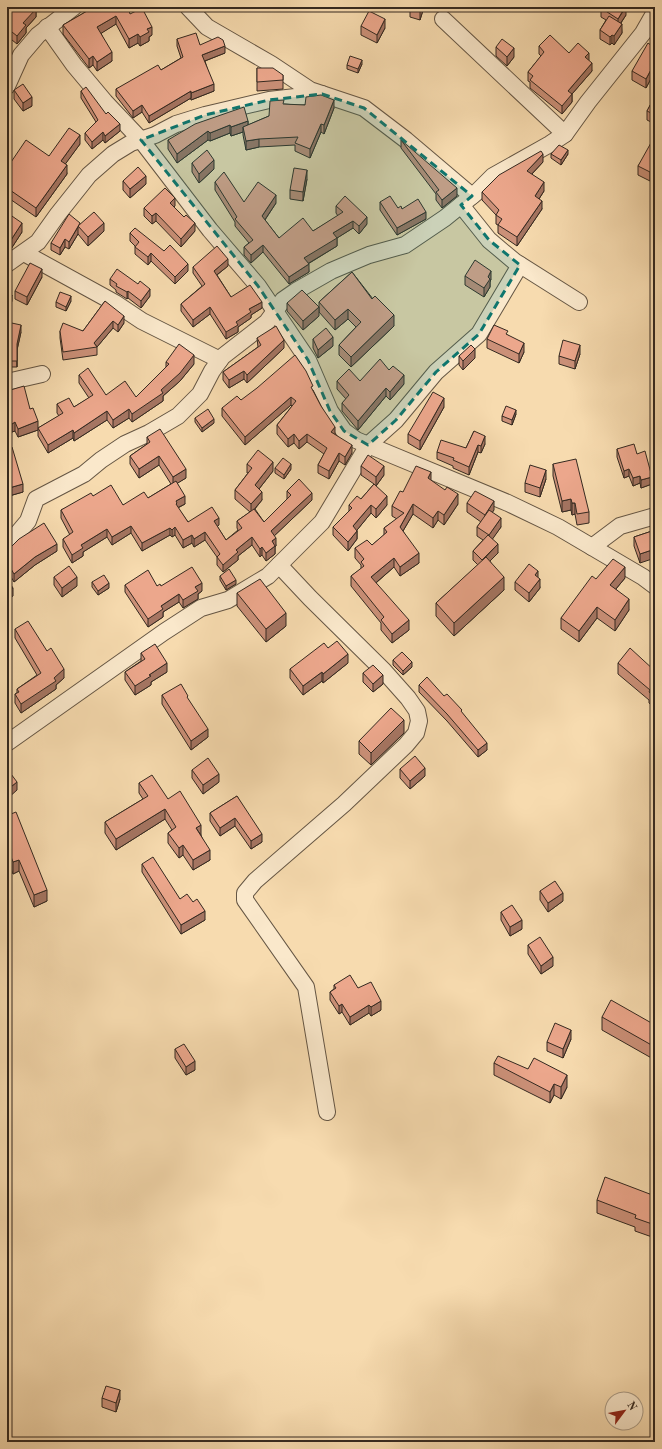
<svg xmlns="http://www.w3.org/2000/svg" width="662" height="1449" viewBox="0 0 662 1449" font-family="'Old Standard TT',serif">
	<style>
		.lines { fill: none; stroke-linecap: round; stroke-linejoin: round }
		.minor-casing { stroke: #655644; stroke-width: 18 }
		.minor { stroke: #fae8cb; stroke-width: 16 }
		.wall { fill: #cb9078; stroke: #342920 }
		.shaded-wall { fill: #a57562; stroke: #342920 }
		.building { fill: #eca78c; stroke: #342920 }
		.marked { fill: #0f766e; fill-opacity: 0.2; stroke: #0f766e; stroke-width: 3; stroke-dasharray: 8 5; stroke-linejoin: round }
	</style>
	<rect width="100%" height="100%" fill="#f7dbaf"/>
	<filter id="stains"><feTurbulence type="fractalNoise" baseFrequency=".005" numOctaves="4"/><feColorMatrix values="0 0 0 0 .2 0 0 0 0 .09 0 0 0 0 .02 0 0 0 .5 -.17"/></filter>
	<radialGradient id="worn" r=".72"><stop offset=".6" stop-color="#630" stop-opacity="0"/><stop offset="1" stop-color="#630" stop-opacity=".3"/></radialGradient>
	<g class="lines">
		<g class="minor-casing">
			<g id="minor">
				<polyline points="188,7 207,27 271,64 310,90 364,108 406,140 472,196"/>
				<polyline points="443,19 565,134"/>
				<polyline points="47,27 74,65 105,102 141,140 210,230 258,286 308,360 330,411 344,431 356,440 508,503 558,527 643,577 655,586"/>
				<polyline points="7,86 21,55 38,35 74,7"/>
				<polyline points="461,205 489,240 514,261 579,302"/>
				<polyline points="24,253 115,303 142,321 220,360"/>
				<polyline points="7,264 38,242 58,214 89,175 113,154 131,143 155,135 176,124 205,115 269,100 322,94"/>
				<polyline points="7,382 42,374"/>
				<polyline points="7,546 28,521 36,499 84,474 101,460 125,444 149,433 178,416 200,394 212,371 222,357 267,322 283,300 296,291 331,271 369,255 405,245 445,218 477,192 493,176 550,144 565,134 588,102 643,33 655,12"/>
				<polyline points="592,547 620,526 655,516"/>
				<polyline points="279,565 310,598 384,671 408,698 417,711 419,721 416,733 406,745 344,804 255,881 245,893 245,900 306,987 327,1112"/>
				<polyline points="7,743 164,632 201,608 228,600 268,576 322,522 368,445 396,420 436,372 479,334 520,265"/>
			</g>
		</g>
		<use href="#minor" class="minor"/>
	</g>
	<g class="wall">
		<polygon points="7,7 36,11 36,17 26,28 26,33 17,44 7,36"/>
		<polygon points="94,7 130,14 152,35 149,37 149,41 140,46 138,43 129,48 116,24 101,33 112,61 97,71 93,65 89,68 63,34 63,25"/>
		<polygon points="263,7 272,7 272,10"/>
		<polygon points="410,7 424,7 420,20 410,17"/>
		<polygon points="601,8 626,15 621,23 622,33 614,45 612,43 610,45 600,39 600,30 606,20 601,17"/>
		<polygon points="361,26 385,28 377,43 361,35"/>
		<polygon points="177,39 225,53 205,61 214,91 191,100 191,98 149,123 142,112 133,118 116,96 116,89 161,70 181,58 177,46"/>
		<polygon points="539,46 569,53 589,61 592,71 572,94 572,102 562,114 530,88 530,82 528,81 528,72 541,56 539,54"/>
		<polygon points="496,47 514,57 507,66 496,56"/>
		<polygon points="655,48 655,71 646,88 632,80 632,71"/>
		<polygon points="362,64 358,73 347,69 347,65"/>
		<polygon points="257,68 283,75 283,89 257,91"/>
		<polygon points="14,90 32,106 23,111 14,99"/>
		<polygon points="81,91 120,131 105,143 103,140 92,149 85,140 85,133 96,122 81,98"/>
		<polygon points="655,96 655,124 647,120 647,111"/>
		<polygon points="284,104 334,108 324,134 321,132 310,158 295,151 295,145 259,147 246,150 243,135 243,132 231,136 230,133 210,141 208,140 177,163 168,149 168,140 248,121 248,125 269,116"/>
		<polygon points="401,140 457,196 442,208 436,200 436,194 401,148"/>
		<polygon points="655,143 655,172 650,181 638,175 638,166"/>
		<polygon points="80,144 65,164 67,174 36,217 7,197 7,168 49,156"/>
		<polygon points="551,154 568,154 561,165 551,158"/>
		<polygon points="543,162 532,174 544,191 539,199 542,209 517,246 498,233 498,225 496,224 496,215 482,200 482,192"/>
		<polygon points="192,163 214,169 199,183 192,172"/>
		<polygon points="307,179 303,201 290,199 290,190"/>
		<polygon points="123,181 146,184 130,198 123,190"/>
		<polygon points="215,182 244,202 276,203 265,220 279,238 313,231 338,216 336,213 336,206 367,224 359,234 353,228 337,238 337,246 308,264 309,272 289,284 263,252 251,263 244,255 244,247 249,243 235,226 235,222 215,190"/>
		<polygon points="380,202 398,208 402,209 426,219 397,235 380,210"/>
		<polygon points="175,206 173,207 195,231 181,247 156,221 152,224 144,216 144,208"/>
		<polygon points="7,216 22,232 11,249 7,246"/>
		<polygon points="80,224 104,231 88,246 78,234 69,249 65,247 60,255 51,250 51,243"/>
		<polygon points="130,233 164,251 188,271 175,284 151,261 148,265 135,254 135,246 130,241"/>
		<polygon points="228,266 217,275 231,297 262,308 251,315 251,318 238,327 238,332 226,339 210,314 193,327 181,311 181,304 202,286 193,273 193,267"/>
		<polygon points="352,272 394,326 351,367 339,355 339,345 356,327 348,319 335,330 319,312 319,302"/>
		<polygon points="465,276 491,279 490,282 490,287 484,297 465,285"/>
		<polygon points="42,277 27,305 15,299 15,291"/>
		<polygon points="110,279 150,296 141,308 128,298 127,299 116,292 116,290 110,285"/>
		<polygon points="71,301 66,311 56,307 56,302"/>
		<polygon points="105,301 124,323 118,332 113,328 97,347 97,355 63,360 60,338 60,331 83,331"/>
		<polygon points="287,303 319,316 303,330 287,311"/>
		<polygon points="7,322 21,332 17,350 17,367 7,367"/>
		<polygon points="508,335 524,352 519,363 487,348 487,339"/>
		<polygon points="257,338 284,348 247,383 244,379 229,388 223,380 223,372 258,347"/>
		<polygon points="313,339 333,346 318,358 313,348"/>
		<polygon points="580,354 575,369 559,364 559,356"/>
		<polygon points="459,356 475,358 463,370 459,365"/>
		<polygon points="166,362 194,364 180,381 163,396 163,401 132,422 129,418 113,428 107,420 74,441 73,438 48,453 38,436 38,428 59,416 57,413 57,404 74,407 89,398 79,383 79,375 106,395 136,397 166,368"/>
		<polygon points="389,370 404,384 390,400 386,396 358,430 342,411 342,403 346,399 337,389 337,381 360,381"/>
		<polygon points="313,390 335,434 352,453 345,465 339,461 329,479 318,473 318,465 324,454 307,442 299,449 294,443 288,447 277,434 277,425 292,406 291,405 245,445 222,416 222,408 241,400"/>
		<polygon points="7,391 30,409 38,430 18,437 15,431 12,432 7,420"/>
		<polygon points="444,407 420,450 408,443 408,434"/>
		<polygon points="516,414 512,425 502,421 502,416"/>
		<polygon points="195,418 214,423 202,432 195,422"/>
		<polygon points="474,431 485,444 481,453 478,452 469,475 453,468 453,466 437,459 437,452 466,448"/>
		<polygon points="147,437 186,478 177,483 185,504 178,508 188,522 219,525 217,526 226,540 238,530 237,528 237,521 250,512 235,499 235,490 248,473 247,473 247,464 273,471 259,489 262,500 255,509 264,522 287,499 287,491 312,500 274,536 276,546 275,546 275,554 266,561 262,555 260,557 252,545 238,556 238,560 223,572 217,565 217,557 205,540 194,547 192,543 183,548 175,535 172,537 170,535 142,551 131,533 112,545 107,537 83,552 83,556 72,563 63,547 63,539 70,535 61,518 61,510 93,496 123,505 148,498 171,484 159,465 139,478 130,464 130,456 147,444"/>
		<polygon points="7,448 23,492 9,496 7,489"/>
		<polygon points="617,449 637,454 652,484 641,488 640,483 633,486 629,476 624,478 617,457"/>
		<polygon points="553,464 589,512 589,523 577,525 575,514 572,515 571,510 562,512 553,476"/>
		<polygon points="361,466 384,475 376,486 387,505 376,518 371,513 357,530 357,539 348,551 333,535 333,527 349,512 349,505 361,499 374,484 361,475"/>
		<polygon points="275,468 291,469 284,479 275,473"/>
		<polygon points="546,479 540,497 525,492 525,483"/>
		<polygon points="431,481 458,504 444,525 438,520 433,528 413,514 403,531 419,563 400,576 394,567 376,583 409,630 392,643 381,630 381,623 351,586 351,576 361,569 361,565 355,558 355,548 372,545 384,535 384,528 397,519 392,516 392,506 403,492"/>
		<polygon points="467,503 494,510 492,512 501,527 492,539 498,553 490,561 504,590 454,636 436,616 436,603 478,565 473,560 473,551 483,540 477,536 477,527 481,522 467,512"/>
		<polygon points="655,530 640,563 634,546 634,537"/>
		<polygon points="7,546 57,551 35,565 14,582 7,570"/>
		<polygon points="220,576 236,584 226,590 220,580"/>
		<polygon points="54,577 77,586 62,597 54,585"/>
		<polygon points="538,578 540,588 529,602 515,590 515,582"/>
		<polygon points="625,578 616,589 629,610 615,631 597,618 579,642 561,629 561,618 596,579"/>
		<polygon points="92,582 109,588 98,595 92,587"/>
		<polygon points="125,585 157,586 202,591 198,594 198,599 183,608 179,602 163,612 163,617 148,627 125,592"/>
		<polygon points="237,593 286,626 266,642 237,606"/>
		<polygon points="15,629 47,651 64,678 56,685 56,689 21,713 15,703 15,694 17,693 17,689 37,675 15,638"/>
		<polygon points="328,648 348,663 323,683 322,681 303,695 290,678 290,669"/>
		<polygon points="141,653 167,672 151,682 151,685 135,695 125,680 125,672 141,661"/>
		<polygon points="393,660 412,667 403,675 393,665"/>
		<polygon points="618,663 655,671 655,708 649,703 649,700 618,674"/>
		<polygon points="363,673 383,684 373,692 363,682"/>
		<polygon points="419,685 444,696 462,713 487,750 478,757 447,721 419,692"/>
		<polygon points="162,695 188,699 208,737 191,750 162,704"/>
		<polygon points="404,733 371,765 359,754 359,741"/>
		<polygon points="400,769 425,776 410,789 400,778"/>
		<polygon points="192,770 219,782 203,794 192,778"/>
		<polygon points="139,783 168,799 201,835 210,860 193,870 183,855 179,858 168,843 168,833 172,830 165,819 116,850 105,833 105,822 143,799 139,793"/>
		<polygon points="237,796 262,842 251,849 235,826 220,836 210,821 210,813"/>
		<polygon points="7,811 47,901 34,907 19,871 13,874 7,858"/>
		<polygon points="142,864 180,899 193,902 205,920 181,934 142,872"/>
		<polygon points="540,891 563,901 548,912 540,900"/>
		<polygon points="501,912 522,929 510,936 501,920"/>
		<polygon points="528,945 553,966 541,974 528,954"/>
		<polygon points="334,985 358,988 381,1010 371,1016 369,1013 350,1025 342,1012 339,1014 330,1000 330,992 334,989"/>
		<polygon points="602,1017 655,1025 655,1060 602,1030"/>
		<polygon points="571,1039 563,1058 547,1051 547,1042"/>
		<polygon points="175,1049 195,1070 186,1075 175,1058"/>
		<polygon points="494,1063 567,1087 561,1099 554,1095 550,1103 494,1075"/>
		<polygon points="655,1196 655,1238 635,1231 635,1227 597,1213 597,1200"/>
		<polygon points="102,1398 120,1399 116,1412 102,1407"/>
	</g>
	<g class="shaded-wall">
		<polygon points="33,7 41,7 36,11 36,17 26,28 26,33 17,44 17,36 23,23"/>
		<polygon points="422,7 424,7 420,20 420,11"/>
		<polygon points="626,7 626,15 618,27 618,19"/>
		<polygon points="116,16 116,24 97,36 97,27"/>
		<polygon points="385,19 385,28 377,43 377,35"/>
		<polygon points="622,24 622,33 614,45 614,36"/>
		<polygon points="152,27 152,35 149,37 149,41 140,46 140,37 147,29"/>
		<polygon points="138,34 138,43 129,48 129,39"/>
		<polygon points="612,35 612,43 610,45 610,37"/>
		<polygon points="225,46 225,53 202,62 202,55"/>
		<polygon points="514,48 514,57 507,66 507,57"/>
		<polygon points="112,52 112,61 97,71 97,62"/>
		<polygon points="589,53 589,61 585,57"/>
		<polygon points="93,56 93,65 89,68 89,59"/>
		<polygon points="362,60 362,64 358,73 358,69"/>
		<polygon points="655,62 655,71 646,88 646,79"/>
		<polygon points="592,63 592,71 572,94 572,102 562,114 562,106 568,91"/>
		<polygon points="214,84 214,91 191,100 191,93"/>
		<polygon points="191,91 191,98 149,123 149,116"/>
		<polygon points="32,97 32,106 23,111 23,103"/>
		<polygon points="334,100 334,108 324,134 324,125"/>
		<polygon points="142,105 142,112 133,118 133,111"/>
		<polygon points="248,121 248,130 243,127 243,132 231,136 231,127"/>
		<polygon points="120,124 120,131 105,143 105,136"/>
		<polygon points="321,124 321,132 310,158 310,149"/>
		<polygon points="230,125 230,133 210,141 210,133"/>
		<polygon points="208,131 208,140 177,163 177,154"/>
		<polygon points="103,132 103,140 92,149 92,142"/>
		<polygon points="80,135 80,144 61,170 61,161"/>
		<polygon points="259,139 259,147 246,150 246,141"/>
		<polygon points="568,150 568,154 561,165 561,160"/>
		<polygon points="543,154 543,162 527,179 527,171"/>
		<polygon points="214,160 214,169 199,183 199,174"/>
		<polygon points="655,163 655,172 650,181 650,172"/>
		<polygon points="67,165 67,174 36,217 36,208"/>
		<polygon points="307,170 307,179 303,201 303,192"/>
		<polygon points="146,176 146,184 130,198 130,189"/>
		<polygon points="544,182 544,191 535,205 535,196"/>
		<polygon points="457,188 457,196 442,208 442,200"/>
		<polygon points="276,195 276,203 262,224 262,216"/>
		<polygon points="175,198 175,206 170,211 170,203"/>
		<polygon points="542,201 542,209 517,246 517,237"/>
		<polygon points="426,212 426,219 397,235 397,228"/>
		<polygon points="156,213 156,221 152,224 152,216"/>
		<polygon points="367,217 367,224 359,234 359,226"/>
		<polygon points="353,221 353,228 337,238 337,246 304,266 304,258 333,233"/>
		<polygon points="22,223 22,232 11,249 11,240"/>
		<polygon points="104,223 104,231 88,246 88,237"/>
		<polygon points="195,223 195,231 181,247 181,239"/>
		<polygon points="78,227 78,234 69,249 69,242"/>
		<polygon points="65,239 65,247 60,255 60,248"/>
		<polygon points="263,245 263,252 251,263 251,255"/>
		<polygon points="151,253 151,261 148,265 148,257"/>
		<polygon points="228,259 228,266 214,277 214,271"/>
		<polygon points="188,264 188,271 175,284 175,277"/>
		<polygon points="309,264 309,272 289,284 289,277"/>
		<polygon points="42,269 42,277 27,305 27,297"/>
		<polygon points="491,271 491,279 490,282 490,287 484,297 484,288 488,277"/>
		<polygon points="150,289 150,296 141,308 141,301"/>
		<polygon points="128,291 128,298 127,299 127,292"/>
		<polygon points="12,295 12,301 7,314 7,307"/>
		<polygon points="71,296 71,301 66,311 66,307"/>
		<polygon points="262,302 262,308 251,315 251,318 238,327 238,332 226,339 226,332 249,309"/>
		<polygon points="210,307 210,314 193,327 193,320"/>
		<polygon points="319,307 319,316 303,330 303,321"/>
		<polygon points="348,309 348,319 335,330 335,320"/>
		<polygon points="394,315 394,326 351,367 351,357"/>
		<polygon points="124,316 124,323 118,332 118,325"/>
		<polygon points="113,321 113,328 97,347 94,343"/>
		<polygon points="21,325 21,332 17,350 17,367 17,344"/>
		<polygon points="333,337 333,346 318,358 318,350"/>
		<polygon points="284,340 284,348 247,383 247,375"/>
		<polygon points="524,343 524,352 519,363 519,354"/>
		<polygon points="580,345 580,354 575,369 575,361"/>
		<polygon points="475,349 475,358 463,370 463,361"/>
		<polygon points="194,355 194,364 180,381 163,396 163,401 132,422 132,414 161,390"/>
		<polygon points="244,371 244,379 229,388 229,380"/>
		<polygon points="404,375 404,384 390,400 390,392"/>
		<polygon points="386,388 386,396 358,430 358,421"/>
		<polygon points="291,397 291,405 245,445 245,437"/>
		<polygon points="444,398 444,407 420,450 420,441"/>
		<polygon points="129,409 129,418 113,428 113,420"/>
		<polygon points="516,410 516,414 512,425 512,420"/>
		<polygon points="107,411 107,420 74,441 74,433"/>
		<polygon points="214,419 214,423 202,432 202,428"/>
		<polygon points="38,421 38,430 18,437 18,429"/>
		<polygon points="15,422 15,431 12,432 12,424"/>
		<polygon points="335,427 335,435 331,432"/>
		<polygon points="73,430 73,438 48,453 48,445"/>
		<polygon points="294,434 294,443 288,447 288,439"/>
		<polygon points="307,434 307,442 299,449 299,441"/>
		<polygon points="485,436 485,444 481,453 481,446"/>
		<polygon points="352,445 352,453 345,465 345,457"/>
		<polygon points="478,445 478,452 469,475 469,467"/>
		<polygon points="339,453 339,461 329,479 329,471"/>
		<polygon points="159,456 159,465 139,478 139,469"/>
		<polygon points="273,462 273,471 255,494 255,485"/>
		<polygon points="291,464 291,469 284,479 284,475"/>
		<polygon points="384,466 384,475 376,486 376,477"/>
		<polygon points="186,469 186,478 173,486 173,477"/>
		<polygon points="629,469 629,476 624,478 624,471"/>
		<polygon points="546,470 546,479 540,497 540,488"/>
		<polygon points="431,472 431,481 428,478"/>
		<polygon points="640,476 640,483 633,486 633,478"/>
		<polygon points="652,477 652,484 641,488 641,480"/>
		<polygon points="23,484 23,492 9,496 9,488"/>
		<polygon points="262,492 262,500 251,513 251,504"/>
		<polygon points="312,493 312,500 271,539 271,531"/>
		<polygon points="458,494 458,504 444,525 444,515"/>
		<polygon points="185,496 185,504 177,508 176,512 176,501"/>
		<polygon points="387,496 387,505 376,518 376,509"/>
		<polygon points="571,499 571,510 562,512 562,501"/>
		<polygon points="494,501 494,510 485,524 485,515"/>
		<polygon points="572,503 575,503 575,514 572,515"/>
		<polygon points="11,504 11,511 7,514 7,506"/>
		<polygon points="413,504 413,514 400,536 400,527"/>
		<polygon points="371,505 371,513 353,535 353,526"/>
		<polygon points="438,511 438,520 433,528 433,518"/>
		<polygon points="219,518 219,525 214,529 214,521"/>
		<polygon points="501,518 501,527 489,544 489,535"/>
		<polygon points="131,526 131,533 112,545 112,537"/>
		<polygon points="175,527 175,535 172,537 172,530"/>
		<polygon points="170,528 170,535 142,551 142,543"/>
		<polygon points="107,529 107,537 83,552 83,556 72,563 72,555 81,545"/>
		<polygon points="357,531 357,539 348,551 348,542"/>
		<polygon points="205,532 205,540 194,547 194,539"/>
		<polygon points="192,535 192,543 183,548 183,540"/>
		<polygon points="252,537 252,545 238,556 238,560 223,572 223,565 236,550"/>
		<polygon points="276,538 276,546 272,549 272,541"/>
		<polygon points="57,544 57,551 35,565 14,582 14,574 35,557"/>
		<polygon points="498,544 498,553 482,569 482,561"/>
		<polygon points="275,546 275,554 266,561 266,553"/>
		<polygon points="262,547 262,555 260,557 260,549"/>
		<polygon points="655,549 655,558 640,563 640,554"/>
		<polygon points="419,553 419,563 400,576 400,567"/>
		<polygon points="394,558 394,567 371,587 371,577"/>
		<polygon points="625,567 625,578 610,596 610,585"/>
		<polygon points="538,571 538,580 535,575"/>
		<polygon points="77,577 77,586 62,597 62,588"/>
		<polygon points="504,577 504,590 454,636 454,623"/>
		<polygon points="540,579 540,588 529,602 529,593"/>
		<polygon points="236,580 236,584 226,590 226,586"/>
		<polygon points="109,583 109,588 98,595 98,591"/>
		<polygon points="202,583 202,591 198,594 198,599 183,608 183,600 195,587"/>
		<polygon points="13,588 13,596 7,600 7,591"/>
		<polygon points="179,594 179,602 163,612 163,617 148,627 148,619 161,606"/>
		<polygon points="629,599 629,610 615,631 615,620"/>
		<polygon points="597,607 597,618 579,642 579,631"/>
		<polygon points="286,613 286,626 266,642 266,629"/>
		<polygon points="409,620 409,630 392,643 392,634"/>
		<polygon points="348,654 348,663 323,683 323,674"/>
		<polygon points="412,662 412,667 403,675 403,671"/>
		<polygon points="167,663 167,672 151,682 151,685 135,695 135,686 149,675"/>
		<polygon points="64,669 64,678 56,685 56,689 21,713 21,704"/>
		<polygon points="322,672 322,681 303,695 303,686"/>
		<polygon points="383,675 383,684 373,692 373,684"/>
		<polygon points="404,720 404,733 371,765 371,753"/>
		<polygon points="208,729 208,737 191,750 191,741"/>
		<polygon points="487,743 487,750 478,757 478,750"/>
		<polygon points="425,768 425,776 410,789 410,781"/>
		<polygon points="219,774 219,782 203,794 203,785"/>
		<polygon points="17,782 17,790 7,799 7,790"/>
		<polygon points="165,809 165,819 116,850 116,839"/>
		<polygon points="235,818 235,826 220,836 220,828"/>
		<polygon points="201,825 201,835 196,828"/>
		<polygon points="262,834 262,842 251,849 251,841"/>
		<polygon points="183,845 183,855 179,858 179,848"/>
		<polygon points="210,850 210,860 193,870 193,860"/>
		<polygon points="19,860 19,871 13,874 13,862"/>
		<polygon points="47,890 47,901 34,907 34,895"/>
		<polygon points="563,893 563,901 548,912 548,903"/>
		<polygon points="205,911 205,920 181,934 181,925"/>
		<polygon points="522,920 522,929 510,936 510,927"/>
		<polygon points="553,957 553,966 541,974 541,966"/>
		<polygon points="381,1001 381,1010 371,1016 371,1007"/>
		<polygon points="342,1004 342,1012 339,1014 339,1006"/>
		<polygon points="369,1005 369,1013 350,1025 350,1017"/>
		<polygon points="571,1030 571,1039 563,1058 563,1049"/>
		<polygon points="195,1061 195,1070 186,1075 186,1067"/>
		<polygon points="567,1075 567,1087 561,1099 561,1087"/>
		<polygon points="554,1084 554,1095 550,1103 550,1092"/>
		<polygon points="120,1390 120,1399 116,1412 116,1403"/>
	</g>
	<g class="building">
		<polygon points="7,7 34,7 36,9 23,23 26,25 17,36 7,28"/>
		<polygon points="94,7 128,7 130,14 142,8 152,27 147,29 149,32 140,37 138,34 129,39 116,16 97,27 112,52 97,62 93,56 89,59 63,25"/>
		<polygon points="410,7 422,7 420,11 410,8"/>
		<polygon points="602,7 625,7 618,19 601,8"/>
		<polygon points="369,11 385,19 377,35 361,26"/>
		<polygon points="609,16 622,24 614,36 612,35 610,37 600,30"/>
		<polygon points="196,33 200,45 218,37 223,40 225,46 202,55 214,84 191,93 191,91 149,116 142,105 133,111 116,89 158,65 161,70 183,57 177,39"/>
		<polygon points="550,35 569,53 578,43 589,53 585,57 592,63 568,91 572,94 562,106 530,80 533,76 528,72 544,52 539,46"/>
		<polygon points="502,39 514,48 507,57 496,47"/>
		<polygon points="648,43 655,48 655,62 646,79 632,71"/>
		<polygon points="350,56 362,60 358,69 347,65"/>
		<polygon points="257,68 273,68 283,75 283,80 257,82"/>
		<polygon points="23,84 32,97 23,103 14,90"/>
		<polygon points="86,87 106,114 108,112 120,124 105,136 103,132 92,142 85,133 98,120 81,91"/>
		<polygon points="321,95 334,100 324,125 321,124 310,149 295,143 298,137 259,139 246,141 243,127 269,116 270,101 284,100 283,104 305,105 306,97"/>
		<polygon points="655,96 655,115 647,111"/>
		<polygon points="244,107 248,121 231,127 230,125 210,133 208,131 177,154 168,140 195,124"/>
		<polygon points="69,128 80,135 61,161 67,165 36,208 7,188 7,168 26,140 49,156"/>
		<polygon points="401,140 457,188 442,200 436,192 439,190"/>
		<polygon points="652,141 655,143 655,163 650,172 638,166"/>
		<polygon points="559,145 568,150 561,160 551,154"/>
		<polygon points="207,150 214,160 199,174 192,163"/>
		<polygon points="541,151 543,154 527,171 544,182 535,196 542,201 517,237 498,225 502,219 496,215 499,210 482,192 499,175"/>
		<polygon points="138,167 146,176 130,189 123,181"/>
		<polygon points="294,168 307,170 303,192 290,190"/>
		<polygon points="224,172 244,202 258,182 276,195 262,216 279,238 303,218 313,231 343,212 336,206 345,196 367,217 359,226 353,221 333,233 337,238 304,258 309,264 289,277 263,245 251,255 244,247 253,240 235,219 237,217 215,182"/>
		<polygon points="165,188 175,198 170,203 184,217 186,215 195,223 181,239 156,213 152,216 144,208"/>
		<polygon points="390,196 398,208 401,206 402,209 418,199 426,212 397,228 380,202"/>
		<polygon points="94,212 104,223 88,237 78,226"/>
		<polygon points="9,214 22,223 11,240 7,237 7,216"/>
		<polygon points="69,214 80,223 69,242 65,239 60,248 51,243"/>
		<polygon points="135,228 164,251 170,245 188,264 175,277 151,253 148,257 135,247 139,242 130,233"/>
		<polygon points="217,246 228,259 214,271 231,297 250,285 262,302 249,309 251,312 236,322 238,325 226,332 210,307 193,320 181,304 205,284 193,267"/>
		<polygon points="475,260 491,271 488,277 490,279 484,288 465,276"/>
		<polygon points="30,263 42,269 27,297 15,291"/>
		<polygon points="117,269 138,284 140,281 150,289 141,301 128,291 127,292 116,286 117,284 110,279"/>
		<polygon points="352,272 372,299 375,296 394,315 351,357 339,345 361,322 348,309 335,320 319,302"/>
		<polygon points="302,290 319,307 303,321 287,303"/>
		<polygon points="60,292 71,296 66,307 56,302"/>
		<polygon points="7,293 12,295 7,307"/>
		<polygon points="105,301 124,316 118,325 113,321 94,343 97,347 63,352 60,331 63,323 83,331"/>
		<polygon points="7,322 21,325 17,344 17,361 7,361"/>
		<polygon points="494,325 508,331 506,334 524,343 519,354 487,339"/>
		<polygon points="276,326 284,340 247,375 244,371 229,380 223,372 261,345 257,338"/>
		<polygon points="326,328 333,337 318,350 313,339"/>
		<polygon points="563,340 580,345 575,361 559,356"/>
		<polygon points="179,344 194,355 180,373 161,390 163,393 132,414 129,409 113,420 107,411 74,433 73,430 48,445 38,428 63,413 57,404 69,398 74,407 93,395 79,375 88,368 106,395 125,381 136,397 169,364 166,362"/>
		<polygon points="471,345 475,349 463,361 459,356"/>
		<polygon points="295,355 306,371 313,386 311,387 321,406 335,427 331,432 352,445 345,457 339,453 329,471 318,465 327,448 307,434 299,441 294,434 288,439 277,425 296,401 291,397 245,437 222,408 237,396 241,400 257,388"/>
		<polygon points="380,359 389,370 393,366 404,375 390,392 386,388 358,421 342,403 349,395 337,381 349,369 360,381"/>
		<polygon points="24,386 30,409 33,408 38,421 18,429 15,422 12,424 7,412 7,391"/>
		<polygon points="433,392 444,398 420,441 408,434"/>
		<polygon points="506,406 516,410 512,420 502,416"/>
		<polygon points="208,409 214,419 202,428 195,418"/>
		<polygon points="160,429 186,469 173,477 159,456 139,469 130,456 150,442 147,437"/>
		<polygon points="474,431 485,436 481,446 478,445 469,467 453,460 454,458 437,452 441,440 466,448"/>
		<polygon points="634,444 637,454 645,451 652,477 641,480 640,476 633,478 629,469 624,471 617,449"/>
		<polygon points="12,447 23,484 9,488 7,481 7,448"/>
		<polygon points="258,450 273,462 255,485 262,492 251,504 235,490 252,468 247,464"/>
		<polygon points="368,455 384,466 376,477 361,466"/>
		<polygon points="283,458 291,464 284,475 275,468"/>
		<polygon points="576,459 589,512 577,514 575,503 572,503 571,499 562,501 553,464"/>
		<polygon points="530,465 546,470 540,488 525,483"/>
		<polygon points="416,466 431,472 428,478 445,490 447,487 458,494 444,515 438,511 433,518 413,504 400,527 419,553 400,567 394,558 371,577 409,620 392,634 381,620 384,617 351,576 364,566 361,562 364,559 355,548 367,540 372,545 387,532 384,528 404,513 392,506 400,491 403,492"/>
		<polygon points="299,479 312,493 271,531 276,538 272,541 275,546 266,553 262,547 260,549 252,537 236,550 238,552 223,565 217,557 220,554 205,532 194,539 192,535 183,540 175,527 172,530 170,528 142,543 131,526 112,537 107,529 81,545 83,548 72,555 63,539 73,532 61,510 91,493 93,496 111,485 123,505 144,492 148,498 176,481 185,496 176,501 177,503 176,504 188,522 212,507 219,518 214,521 226,540 242,528 237,521 254,509 264,522 291,495 287,491"/>
		<polygon points="374,484 387,496 376,509 371,505 353,526 357,531 348,542 333,527 352,508 349,505 357,496 361,499"/>
		<polygon points="475,491 494,501 485,515 467,503"/>
		<polygon points="7,498 11,504 7,506"/>
		<polygon points="489,510 501,518 489,535 477,527"/>
		<polygon points="44,523 57,544 35,557 14,574 7,562 7,546 11,547 19,539"/>
		<polygon points="655,530 655,549 640,554 634,537"/>
		<polygon points="488,535 498,544 482,560 473,551"/>
		<polygon points="486,557 504,577 454,623 436,603"/>
		<polygon points="613,559 625,567 610,585 629,599 615,620 597,607 579,631 561,618 592,576 596,579"/>
		<polygon points="529,564 538,571 535,575 540,579 529,593 515,582"/>
		<polygon points="69,566 77,577 62,588 54,577"/>
		<polygon points="192,567 202,583 195,587 198,591 183,600 179,594 161,606 163,609 148,619 125,585 148,570 157,586 160,584 161,586"/>
		<polygon points="229,569 236,580 226,586 220,576"/>
		<polygon points="104,575 109,583 98,591 92,582"/>
		<polygon points="7,579 13,588 7,591"/>
		<polygon points="260,579 286,613 266,629 237,593"/>
		<polygon points="28,621 47,651 51,648 64,669 54,678 56,681 21,704 15,694 19,692 17,689 41,673 15,629"/>
		<polygon points="337,641 348,654 323,674 322,672 303,686 290,669 324,643 328,648"/>
		<polygon points="155,644 167,663 149,675 151,676 135,686 125,672 145,659 141,653"/>
		<polygon points="630,648 655,671 655,697 649,692 650,690 618,663"/>
		<polygon points="402,652 412,662 403,671 393,660"/>
		<polygon points="373,665 383,675 373,684 363,673"/>
		<polygon points="427,677 444,696 447,694 462,710 461,711 487,743 478,750 447,714 419,685"/>
		<polygon points="181,684 188,696 187,697 208,729 191,741 162,695"/>
		<polygon points="391,708 404,720 371,753 359,741"/>
		<polygon points="415,756 425,768 410,781 400,769"/>
		<polygon points="208,758 219,774 203,785 192,770"/>
		<polygon points="8,770 17,782 7,790 7,771"/>
		<polygon points="152,775 168,799 180,791 201,825 196,828 210,850 193,860 183,845 179,848 168,833 176,827 165,809 116,839 105,822 148,796 139,783"/>
		<polygon points="237,796 262,834 251,841 235,818 220,828 210,813"/>
		<polygon points="10,810 11,814 16,812 47,890 34,895 19,860 13,862 7,846 7,811"/>
		<polygon points="153,857 180,899 187,894 193,902 197,899 205,911 181,925 142,864"/>
		<polygon points="555,881 563,893 548,903 540,891"/>
		<polygon points="512,905 522,920 510,927 501,912"/>
		<polygon points="540,937 553,957 541,966 528,945"/>
		<polygon points="350,975 358,988 371,982 381,1001 371,1007 369,1005 350,1017 342,1004 339,1006 330,992 336,988 334,985"/>
		<polygon points="611,1000 655,1025 655,1047 602,1017"/>
		<polygon points="555,1023 571,1030 563,1049 547,1042"/>
		<polygon points="184,1044 195,1061 186,1067 175,1049"/>
		<polygon points="498,1056 528,1069 534,1058 567,1075 561,1087 554,1084 550,1092 494,1063"/>
		<polygon points="605,1177 655,1196 655,1225 635,1218 636,1215 597,1200"/>
		<polygon points="106,1386 120,1390 116,1403 102,1398"/>
	</g>
	<path class="marked" d="M322,94L364,108L472,196L461,205L489,240L520,265L479,334L436,372L396,420L368,445L344,431L330,411L308,360L258,286L141,140L205,115L269,100Z"/>
	<rect width="662" height="1449" fill="none" stroke="#f7dbaf" stroke-width="24"/>
	<rect x="8" y="8" width="646" height="1433" fill="none" stroke="#342920" stroke-width="2"/>
	<rect x="12" y="12" width="638" height="1425" fill="none" stroke="#342920"/>
	<g transform="translate(624 1411) rotate(58)"><circle r="19" fill="#fae8cb" stroke="#ab9c87"/>
	<path d="M0-3L7 15L0 10L-7 15Z" fill="#8f2418"/>
	<text y="-6" font-size="11" font-weight="bold" text-anchor="middle" fill="#342920">N</text>
	</g>
	<rect width="100%" height="100%" filter="url(#stains)"/>
	<rect width="100%" height="100%" fill="url(#worn)"/>
</svg>
